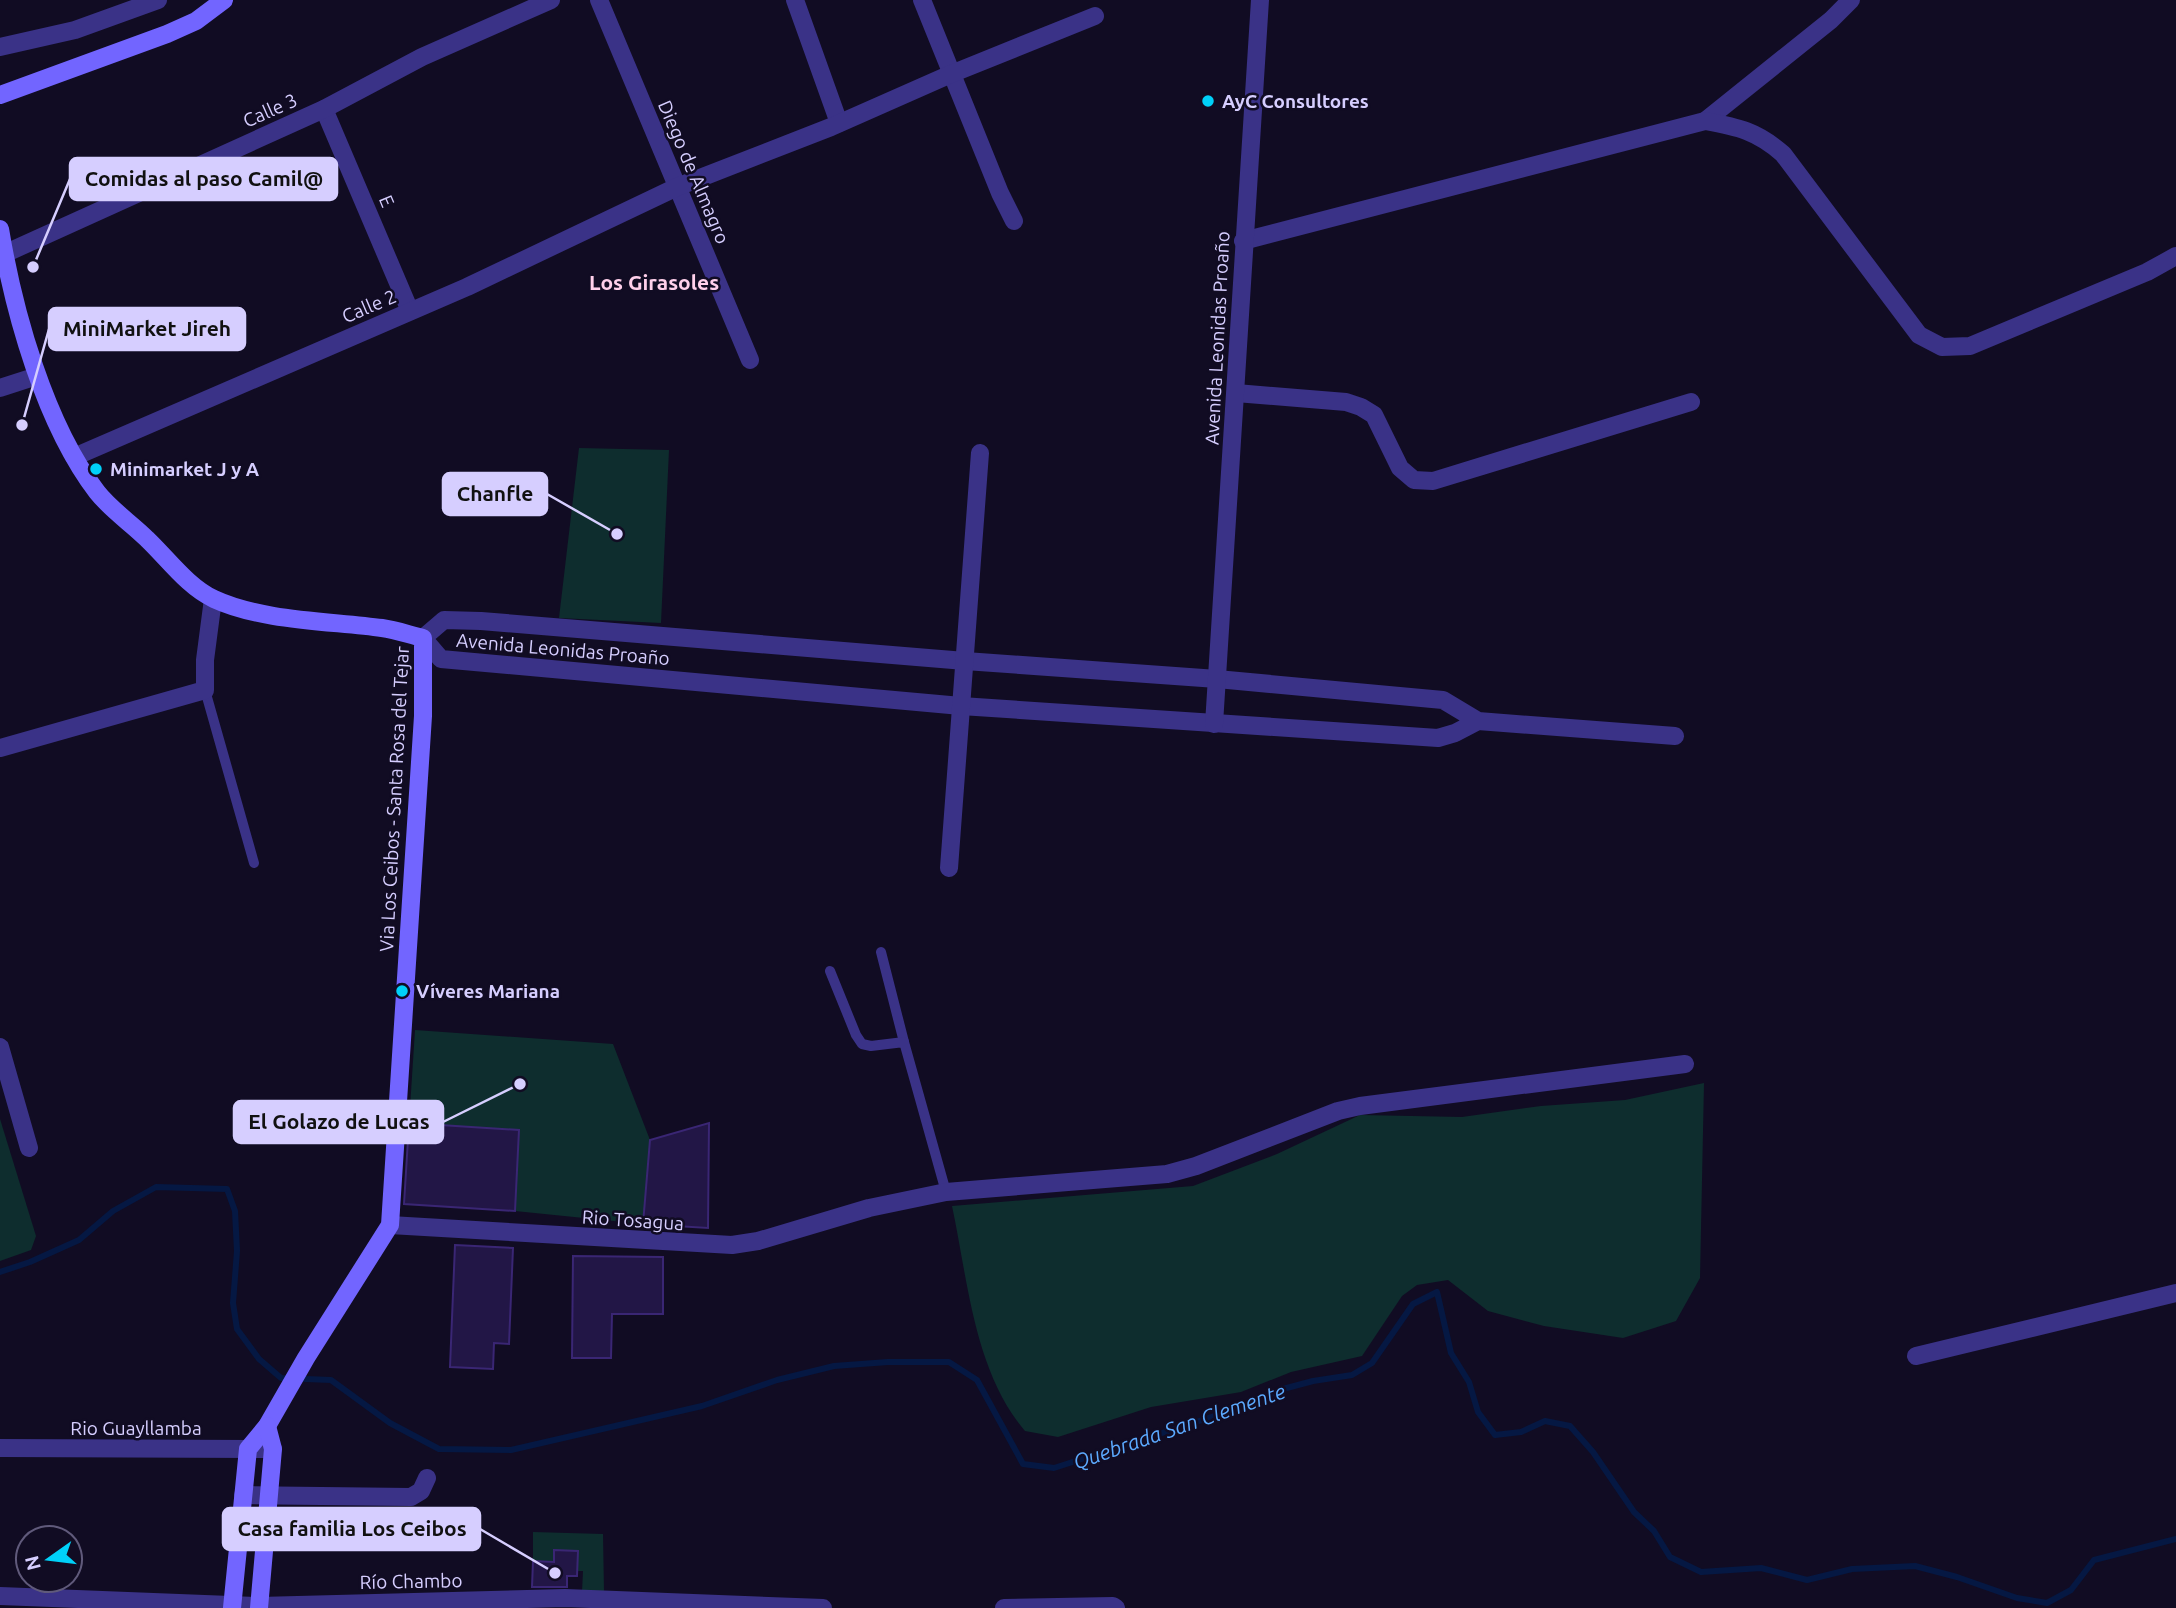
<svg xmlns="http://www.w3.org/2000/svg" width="2176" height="1608" viewBox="0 0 2176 1608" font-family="Ubuntu,sans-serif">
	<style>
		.green { fill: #0e2d2e }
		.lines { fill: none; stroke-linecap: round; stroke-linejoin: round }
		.stream { stroke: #051843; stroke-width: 6 }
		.building { fill: #221646; stroke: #3a2674; stroke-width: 2 }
		.service { stroke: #3a3287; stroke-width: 10 }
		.minor { stroke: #3a3287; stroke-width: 18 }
		.secondary { stroke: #7265ff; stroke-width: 18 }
		.poi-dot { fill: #00d1f9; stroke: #110c23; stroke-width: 2.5 }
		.labels { text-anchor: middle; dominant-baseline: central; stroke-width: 5; stroke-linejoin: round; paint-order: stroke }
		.poi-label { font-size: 19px; font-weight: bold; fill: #d6ceff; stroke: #110c23; text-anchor: start }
		.street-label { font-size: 19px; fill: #d6ceff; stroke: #110c23 }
		.neighbourhood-label { font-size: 21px; font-weight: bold; fill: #ffd0eb; stroke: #110c23 }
		.water-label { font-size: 21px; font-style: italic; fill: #5caaff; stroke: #110c23 }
		.leader { fill: none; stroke: #d6ceff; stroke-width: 2.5 }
		.callout-dot { fill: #d6ceff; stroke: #110c23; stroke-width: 2.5 }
		.callout { fill: #d6ceff; stroke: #d6ceff; stroke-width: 2.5 }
		.callout-label { font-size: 21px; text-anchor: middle; font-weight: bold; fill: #111 }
	</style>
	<rect width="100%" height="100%" fill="#110c23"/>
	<g class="green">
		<polygon points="579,448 669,450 661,623 559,618"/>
		<polygon points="415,1030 613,1044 650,1140 643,1224 515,1211 519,1130 409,1123"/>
		<path d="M1704,1083L1700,1278L1676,1321L1623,1338L1544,1326L1488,1311L1448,1280L1417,1285L1402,1296L1362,1356L1291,1372L1241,1392L1151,1407L1058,1437L1025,1431C974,1371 968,1281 952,1206L1193,1186L1277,1154L1360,1115L1462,1117L1541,1106L1625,1100Z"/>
		<polygon points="0,1119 36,1236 31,1250 0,1261"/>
		<polygon points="533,1532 603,1534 604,1592 582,1592 583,1571 577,1571 577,1551 555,1550 554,1562 533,1561"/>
	</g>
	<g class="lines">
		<polyline class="stream" points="0,1272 30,1262 79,1240 113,1211 156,1187 227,1189 235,1211 237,1251 233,1303 237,1329 259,1359 281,1378 331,1380 390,1423 439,1449 511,1450 702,1406 777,1380 834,1366 888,1362 949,1362 977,1380 1023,1464 1054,1468 1233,1410 1283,1389 1313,1381 1352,1375 1372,1363 1413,1304 1437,1292 1451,1353 1469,1382 1478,1412 1495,1435 1521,1432 1545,1421 1570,1426 1593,1452 1634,1512 1654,1531 1670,1557 1701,1572 1761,1568 1807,1580 1852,1569 1915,1566 1957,1577 2017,1598 2047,1603 2071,1590 2094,1560 2176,1539"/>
	</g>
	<g class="building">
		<polygon points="409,1123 519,1130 515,1211 404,1204"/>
		<polygon points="709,1123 708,1228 643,1224 650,1140"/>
		<polygon points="455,1245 513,1248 509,1344 494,1343 493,1369 450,1367"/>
		<polygon points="573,1256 663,1257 663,1314 612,1314 611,1358 572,1358"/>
		<polygon points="554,1550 578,1551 577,1576 567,1576 567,1587 532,1587 533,1561 554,1562"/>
	</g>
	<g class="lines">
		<g class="service">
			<polyline points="205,690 254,863"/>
			<polyline points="881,952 904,1042"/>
			<polyline points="830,971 856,1035 862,1044 871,1046 904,1042 946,1192"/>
		</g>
		<g class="minor">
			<polyline points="599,0 750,360"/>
			<polyline points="795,0 839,123"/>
			<polyline points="922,0 1000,193 1014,221"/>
			<polyline points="0,47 75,30 158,0"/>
			<polyline points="324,109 410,311"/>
			<polyline points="1705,121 1831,20 1851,0"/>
			<path d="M1243,241L1705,121C1738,127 1757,131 1783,154L1919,335L1942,347L1970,346L2147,272L2176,256"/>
			<polyline points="4,254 324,109 422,57 551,0"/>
			<polyline points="0,388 37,376"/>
			<polyline points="1236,393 1346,402 1361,407 1374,415 1400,468 1414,480 1433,481 1691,402"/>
			<polyline points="74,457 467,287 677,187 831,127 951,74 1095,16"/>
			<polyline points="1478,721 1455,733 1438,738 961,706 441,659 423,638 444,620 481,621 965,661 1217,679 1443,700 1478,721 1675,736"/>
			<polyline points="1214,724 1260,0"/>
			<polyline points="0,748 205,690 205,660 213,599"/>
			<polyline points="949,868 980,453"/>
			<polyline points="0,1047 29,1148"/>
			<polyline points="390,1225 732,1245 758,1241 869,1208 946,1192 1167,1174 1196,1166 1338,1111 1360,1106 1685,1064"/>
			<polyline points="1916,1356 2176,1293"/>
			<polyline points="0,1448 273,1449"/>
			<polyline points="243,1495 411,1497 421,1491 427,1478"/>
			<polyline points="0,1596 259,1606 565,1598 823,1608"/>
			<polyline points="1004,1608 1113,1606 1116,1608"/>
		</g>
		<g class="secondary">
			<polyline points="0,95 167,34 196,21 224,0"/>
			<path d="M0,229C14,313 45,424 97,492C111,510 131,523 147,539C168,559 188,587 214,599C261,621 331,621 382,628C396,630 410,635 423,638V716L390,1225L306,1358L267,1426L248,1449L232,1608"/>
			<polyline points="259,1608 273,1449 267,1426"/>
		</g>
	</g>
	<g class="poi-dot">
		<circle cx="1208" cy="101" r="7"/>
		<circle cx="96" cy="469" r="7"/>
		<circle cx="402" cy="991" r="7"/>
	</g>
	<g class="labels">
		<g class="poi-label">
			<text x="1222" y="101">AyC Consultores</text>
			<text x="110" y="469">Minimarket J y A</text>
			<text x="416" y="991">Víveres Mariana</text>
		</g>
		<g class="street-label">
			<text transform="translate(270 110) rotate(-24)">Calle 3</text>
			<text transform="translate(694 172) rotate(67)">Diego de Almagro</text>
			<text transform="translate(387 201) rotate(67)">E</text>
			<text transform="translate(369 306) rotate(-23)">Calle 2</text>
			<text transform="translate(1217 338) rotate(-87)">Avenida Leonidas Proaño</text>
			<text transform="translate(563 649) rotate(5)">Avenida Leonidas Proaño</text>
			<text transform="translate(394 799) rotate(-87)">Via Los Ceibos - Santa Rosa del Tejar</text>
			<text transform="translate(633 1220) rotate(4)">Rio Tosagua</text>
			<text x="136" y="1428">Rio Guayllamba</text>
			<text transform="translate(411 1581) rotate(-1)">Río Chambo</text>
		</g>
		<g class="neighbourhood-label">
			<text x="654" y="282">Los Girasoles</text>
		</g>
		<g class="water-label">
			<text transform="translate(1179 1426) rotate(-19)">Quebrada San Clemente</text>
		</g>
	</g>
	<path class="leader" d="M33 267L70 179M22 425L49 329M617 534L547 494M520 1084L443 1122M555 1573L480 1529"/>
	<g class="callout-dot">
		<circle cx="33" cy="267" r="7"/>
		<circle cx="22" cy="425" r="7"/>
		<circle cx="617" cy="534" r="7"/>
		<circle cx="520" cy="1084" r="7"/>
		<circle cx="555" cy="1573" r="7"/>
	</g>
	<g class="callout">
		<rect x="70" y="158" width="267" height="42" rx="7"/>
		<rect x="49" y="308" width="196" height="42" rx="7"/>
		<rect x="443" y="473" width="104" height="42" rx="7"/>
		<rect x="234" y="1101" width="209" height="42" rx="7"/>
		<rect x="223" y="1508" width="257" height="42" rx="7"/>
	</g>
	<g class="callout-label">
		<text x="204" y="186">Comidas al paso Camil@</text>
		<text x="147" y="336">MiniMarket Jireh</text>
		<text x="495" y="501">Chanfle</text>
		<text x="339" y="1129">El Golazo de Lucas</text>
		<text x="352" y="1536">Casa familia Los Ceibos</text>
	</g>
	<g transform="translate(49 1559) rotate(256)"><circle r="33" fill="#110c23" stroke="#605a7b" stroke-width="2"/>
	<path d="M0-5L12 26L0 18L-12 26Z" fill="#00d1f9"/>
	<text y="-10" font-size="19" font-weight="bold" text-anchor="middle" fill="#d6ceff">N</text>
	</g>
</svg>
